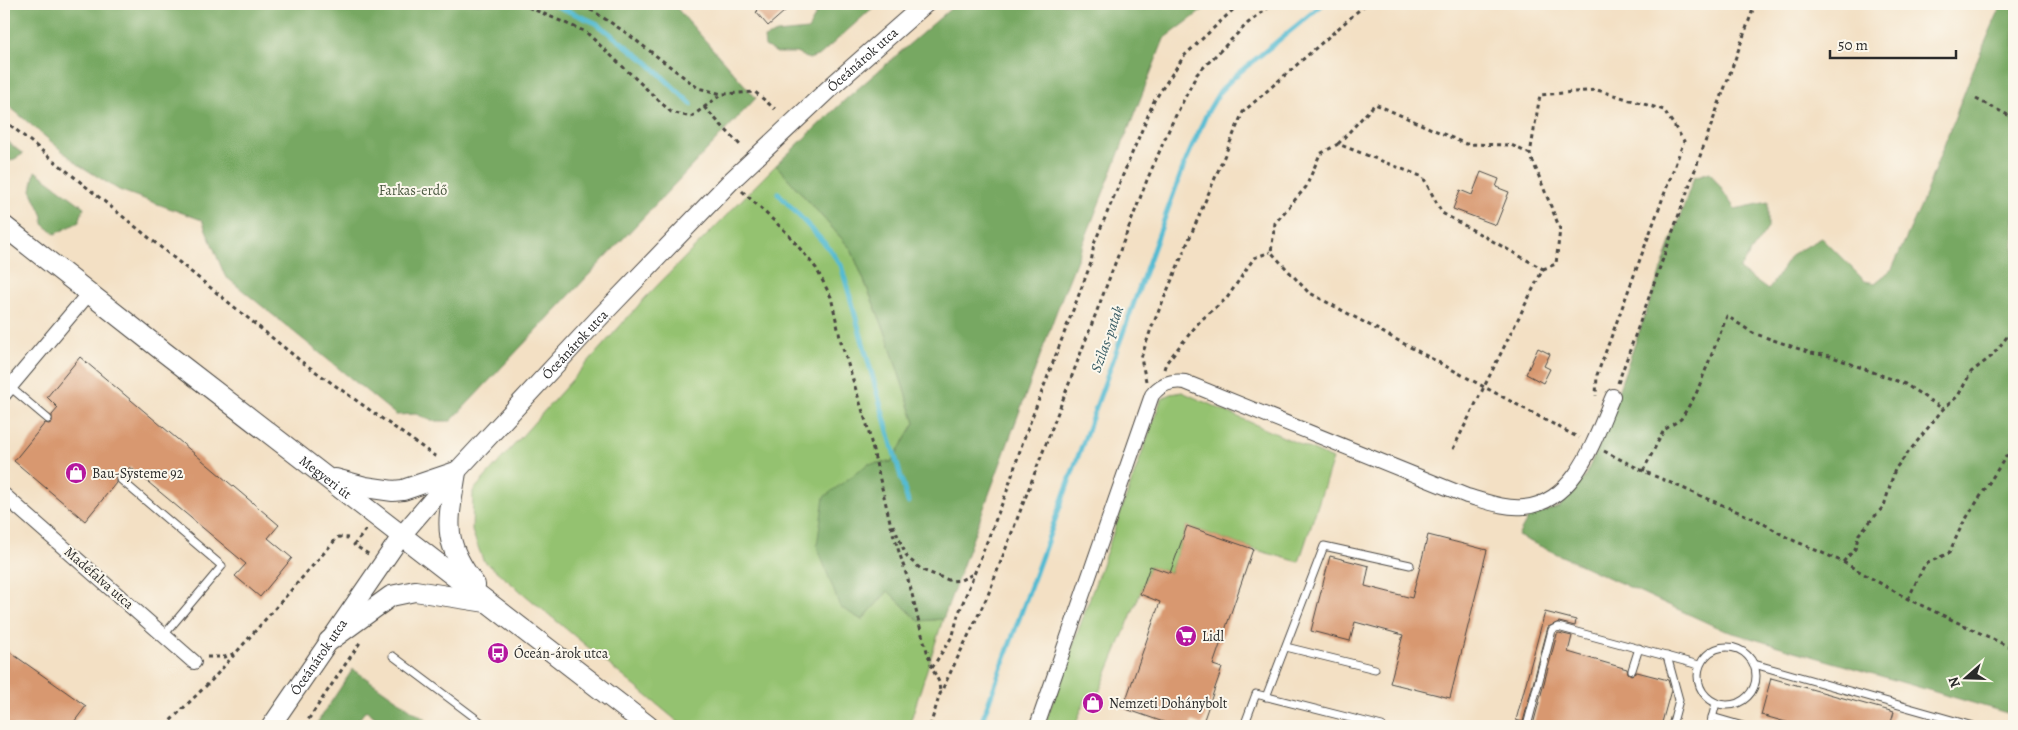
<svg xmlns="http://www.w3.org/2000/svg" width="2018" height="730" viewBox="0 0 2018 730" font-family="Alegreya,serif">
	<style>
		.green { fill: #94c270; stroke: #60764e }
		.forest { fill: #77a862; stroke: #516a46 }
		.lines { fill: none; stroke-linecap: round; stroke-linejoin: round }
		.stream { stroke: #54bbd2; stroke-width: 5 }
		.building { fill: #d8986f }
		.service-casing { stroke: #494642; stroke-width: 9 }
		.minor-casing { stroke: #494642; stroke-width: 16 }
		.tertiary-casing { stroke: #494642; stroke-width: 20 }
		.secondary-casing { stroke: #494642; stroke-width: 22 }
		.path { stroke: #494642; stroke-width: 3; stroke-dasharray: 4 4; stroke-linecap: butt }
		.service { stroke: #fff; stroke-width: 7 }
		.minor { stroke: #fff; stroke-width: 14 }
		.tertiary { stroke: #fff; stroke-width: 18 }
		.secondary { stroke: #fff; stroke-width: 20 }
		.labels { text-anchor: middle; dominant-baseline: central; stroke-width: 4; stroke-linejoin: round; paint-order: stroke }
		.street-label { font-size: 14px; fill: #2b2b2b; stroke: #fbf7ec }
		.park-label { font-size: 14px; fill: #4a5840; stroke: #fbf7ec }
		.poi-label { font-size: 14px; fill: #2b2b2b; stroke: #fbf7ec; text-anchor: start }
		.water-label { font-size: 15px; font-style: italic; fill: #395d65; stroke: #fbf7ec }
	</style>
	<rect width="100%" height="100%" fill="#fbf7ec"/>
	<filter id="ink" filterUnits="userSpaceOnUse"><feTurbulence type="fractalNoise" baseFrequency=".02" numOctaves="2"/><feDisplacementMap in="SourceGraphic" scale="10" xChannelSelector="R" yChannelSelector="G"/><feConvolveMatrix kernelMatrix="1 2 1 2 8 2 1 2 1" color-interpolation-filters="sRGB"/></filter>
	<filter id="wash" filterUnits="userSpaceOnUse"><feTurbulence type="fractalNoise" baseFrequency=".0096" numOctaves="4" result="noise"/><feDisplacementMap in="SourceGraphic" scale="20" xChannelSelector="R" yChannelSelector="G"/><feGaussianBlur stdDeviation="1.12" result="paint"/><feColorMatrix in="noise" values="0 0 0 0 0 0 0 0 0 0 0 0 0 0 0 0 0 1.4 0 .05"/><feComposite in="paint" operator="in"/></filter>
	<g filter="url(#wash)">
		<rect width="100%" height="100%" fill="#f3e0c4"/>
		<g class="green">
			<polygon points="776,165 851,249 885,331 915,423 891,462 868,464 840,606 862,620 888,591 919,621 943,619 909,726 683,726 483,560 472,531 473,491 645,298"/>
			<polygon points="1182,392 1333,459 1299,562 1253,549 1187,526 1170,573 1150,566 1140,594 1097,697 1087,695 1075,726 1044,726 1161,400 1170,394"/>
		</g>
		<g class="forest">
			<polygon points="4,4 673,4 756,98 451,421 432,421 416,414 396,415 225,276 202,220 119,190 79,165 4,102"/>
			<polygon points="806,4 877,4 820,55 809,59 796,53 777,53 765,46 764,38 777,33 808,30 816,14"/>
			<polygon points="956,4 1211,4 1164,39 1057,310 943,619 919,621 888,591 862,620 840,607 817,546 824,497 868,464 891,462 915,423 885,331 851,249 776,165 847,98"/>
			<polygon points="2002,4 2014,4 2014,715 1723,630 1518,536 1529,516 1559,507 1584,478 1598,448 1694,177 1710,172 1735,209 1768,202 1768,228 1739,269 1768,290 1792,254 1822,238 1865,281 1875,283 1892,269 1921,205 1973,70"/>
			<polygon points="4,139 23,154 11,161 4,157"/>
			<polygon points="35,171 84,207 79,222 55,234 43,224 43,216 31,190"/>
			<polygon points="353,669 434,726 386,726 366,710 354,726 315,726"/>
		</g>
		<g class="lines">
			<g class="stream">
				<polyline points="552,4 596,23 647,62 691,104"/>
				<polyline points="778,193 827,246 841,265 908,502"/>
				<polyline points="980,726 1184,165 1207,113 1220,91 1236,75 1323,4"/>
			</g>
		</g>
		<g id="blocks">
			<g class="building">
				<polygon points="752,4 793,4 768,26 756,12 758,11"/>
				<polygon points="1481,172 1499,179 1496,187 1509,192 1496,225 1453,209 1460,190 1472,195"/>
				<polygon points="1538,348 1550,354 1544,366 1550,369 1543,383 1526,374"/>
				<polygon points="80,357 279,525 268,538 292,558 260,597 235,576 246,564 130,467 123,475 119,474 116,476 116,483 85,521 14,461 45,423 49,424 52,422 52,415 58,408 47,397"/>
				<polygon points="1187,526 1253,549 1213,665 1222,668 1202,725 1192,721 1190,726 1175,726 1123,708 1160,602 1140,594 1150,566 1170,573"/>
				<polygon points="1428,535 1487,550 1450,698 1390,683 1403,635 1355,622 1350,641 1311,631 1330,556 1369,566 1365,586 1412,598"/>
				<polygon points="1545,612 1576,620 1575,626 1559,622 1548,627 1523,722 1516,720"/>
				<polygon points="1559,633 1572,636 1568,652 1627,669 1628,673 1631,675 1637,672 1668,680 1671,690 1661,726 1539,726 1533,725 1557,634"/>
				<polygon points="4,648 86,706 71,726 4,726"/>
				<polygon points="1771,678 1894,712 1890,726 1800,726 1761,715"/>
			</g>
		</g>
	</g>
	<g filter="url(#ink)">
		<use href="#blocks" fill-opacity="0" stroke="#494642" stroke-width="1"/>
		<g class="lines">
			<g class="service-casing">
				<g id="service">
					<polyline points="10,387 48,419"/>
					<polyline points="120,479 222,566 164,635"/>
					<circle cx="1727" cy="676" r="29"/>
					<polyline points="1286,647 1375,669"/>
					<polyline points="393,656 486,726"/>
					<polyline points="1667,656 1679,700 1672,726"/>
					<polyline points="1754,664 1973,726"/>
					<polyline points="1632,670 1639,648"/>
					<polyline points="1266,697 1324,546 1410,565"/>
					<polyline points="1712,717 1743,726"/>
					<polyline points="1244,726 1256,694 1382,726"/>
					<polyline points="1527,726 1552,630 1558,627 1699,665"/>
					<polyline points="1710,726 1716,703"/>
				</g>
			</g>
			<g class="minor-casing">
				<g id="minor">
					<polyline points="4,394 89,293"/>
					<polyline points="4,495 194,662"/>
					<path d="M1037,726L1152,395C1161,384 1171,380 1185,382L1467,496C1485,501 1505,509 1524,507C1577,502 1595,437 1613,396"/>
				</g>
			</g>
			<g class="tertiary-casing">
				<g id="tertiary">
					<path id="s1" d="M271,726L402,535L456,472L601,316L731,181L833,85L925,4"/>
				</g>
			</g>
			<g class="secondary-casing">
				<g id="secondary">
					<path id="s2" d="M4,226L164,352L648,726"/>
					<path d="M335,479L365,487L393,491L403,490L456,472C448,524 441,540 475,585"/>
					<polyline points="329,641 391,596 415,591 486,602"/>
				</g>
			</g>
			<g class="path">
				<polyline points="521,4 586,32 671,112 691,117 722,94"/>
				<polyline points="575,4 593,11 625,32 698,88 722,94 755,92 775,109"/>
				<polyline points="1976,99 2014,118"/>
				<polyline points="704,107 742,147"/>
				<polyline points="4,120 302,362 439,459"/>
				<polyline points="1338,144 1375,104 1466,144 1511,145 1530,154"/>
				<polyline points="742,191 787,233 816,268 831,297 841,342 867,425 892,530 910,586 921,631 932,668 939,682 940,693"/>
				<polyline points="1543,269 1556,264 1560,229 1530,154 1540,95 1597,90 1664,110 1684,141 1597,375 1596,396"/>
				<polyline points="1164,369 1166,363 1200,321 1227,298 1254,258 1270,252"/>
				<polyline points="1146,381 1141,358 1151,329 1243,112 1366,4"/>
				<polyline points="1618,383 1755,4"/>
				<polyline points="1453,449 1543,269 1442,213 1423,177 1338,144 1320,154 1306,187 1275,223 1271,252 1308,292 1579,438"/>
				<polyline points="1604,451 1643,471 1757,520 1788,538 1843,562 1908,599 2014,649"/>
				<polyline points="1643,471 1664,430 1681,419 1696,394 1727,316 1753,333 1811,353 1830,356 1905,384 1943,409"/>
				<polyline points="893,525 907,557 922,570 951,581 961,580 975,573"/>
				<polyline points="366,530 354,545 370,555"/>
				<polyline points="1843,562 1855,549 1859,534 1884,506 1895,469 1943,409 1958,396 1971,372 1992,356 2014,328"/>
				<polyline points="1908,599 1925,564 1949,553 1962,525 2014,444"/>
				<polyline points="207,657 225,657 235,653"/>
				<polyline points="932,668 953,635 958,615 1007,491 1023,441 1091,263 1094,244 1154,101 1184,56 1239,4"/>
				<polyline points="165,726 212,680 338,537 348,538"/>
				<polyline points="304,726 361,641"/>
				<polyline points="930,726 940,694 988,595 1147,180 1171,125 1197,74 1248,23 1273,4"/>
			</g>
			<use href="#service" class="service"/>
			<use href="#minor" class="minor"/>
			<use href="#tertiary" class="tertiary"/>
			<use href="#secondary" class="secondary"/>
		</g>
	</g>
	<defs>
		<g id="shop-disc" transform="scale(1.125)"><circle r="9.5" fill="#b5179e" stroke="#fbf7ec"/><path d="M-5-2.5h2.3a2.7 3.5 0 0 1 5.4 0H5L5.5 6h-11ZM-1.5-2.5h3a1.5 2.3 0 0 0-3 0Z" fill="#fff"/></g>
		<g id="supermarket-disc" transform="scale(1.125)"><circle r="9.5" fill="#b5179e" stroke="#fbf7ec"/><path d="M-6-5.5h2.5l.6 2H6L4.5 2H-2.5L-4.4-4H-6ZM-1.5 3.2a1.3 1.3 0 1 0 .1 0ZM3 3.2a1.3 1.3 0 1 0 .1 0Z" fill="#fff"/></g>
		<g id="bus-disc" transform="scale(1.125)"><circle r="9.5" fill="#b5179e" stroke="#fbf7ec"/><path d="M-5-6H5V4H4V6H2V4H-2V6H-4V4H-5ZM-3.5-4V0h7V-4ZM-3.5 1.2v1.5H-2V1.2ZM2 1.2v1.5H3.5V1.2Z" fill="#fff"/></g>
	</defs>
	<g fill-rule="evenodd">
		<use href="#shop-disc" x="76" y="473"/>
		<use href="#supermarket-disc" x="1186" y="636"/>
		<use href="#bus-disc" x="498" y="653"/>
		<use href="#shop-disc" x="1093" y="703"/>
	</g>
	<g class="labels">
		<g class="street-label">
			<text stroke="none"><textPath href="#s1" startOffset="894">Óceánárok utca</textPath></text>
			<text stroke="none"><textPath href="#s1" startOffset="489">Óceánárok utca</textPath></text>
			<text stroke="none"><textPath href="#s2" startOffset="408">Megyeri út</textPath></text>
			<text transform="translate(99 578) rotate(41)">Madéfalva utca</text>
			<text stroke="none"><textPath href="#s1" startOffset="84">Óceánárok utca</textPath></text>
		</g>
		<g class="park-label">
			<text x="413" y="190">Farkas-erdő</text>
		</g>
		<g class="poi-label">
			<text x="92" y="473">Bau-Systeme 92</text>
			<text x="1202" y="636">Lidl</text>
			<text x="514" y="653">Óceán-árok utca</text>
			<text x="1109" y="703">Nemzeti Dohánybolt</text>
		</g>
		<g class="water-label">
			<text transform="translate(1107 339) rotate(-70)">Szilas-patak</text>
		</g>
	</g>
	<rect width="2018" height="730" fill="none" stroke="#fbf7ec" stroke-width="20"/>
	<g transform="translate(1966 678) rotate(250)" stroke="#fbf7ec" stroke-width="4" paint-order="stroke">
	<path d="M0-4L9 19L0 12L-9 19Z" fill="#2b2b2b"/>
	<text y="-8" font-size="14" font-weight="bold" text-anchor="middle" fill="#2b2b2b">N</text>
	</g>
	<path d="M1830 50v8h126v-8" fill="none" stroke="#2b2b2b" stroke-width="2.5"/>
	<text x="1838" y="50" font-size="15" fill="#2b2b2b" stroke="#fbf7ec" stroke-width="4" paint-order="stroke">50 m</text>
</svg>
